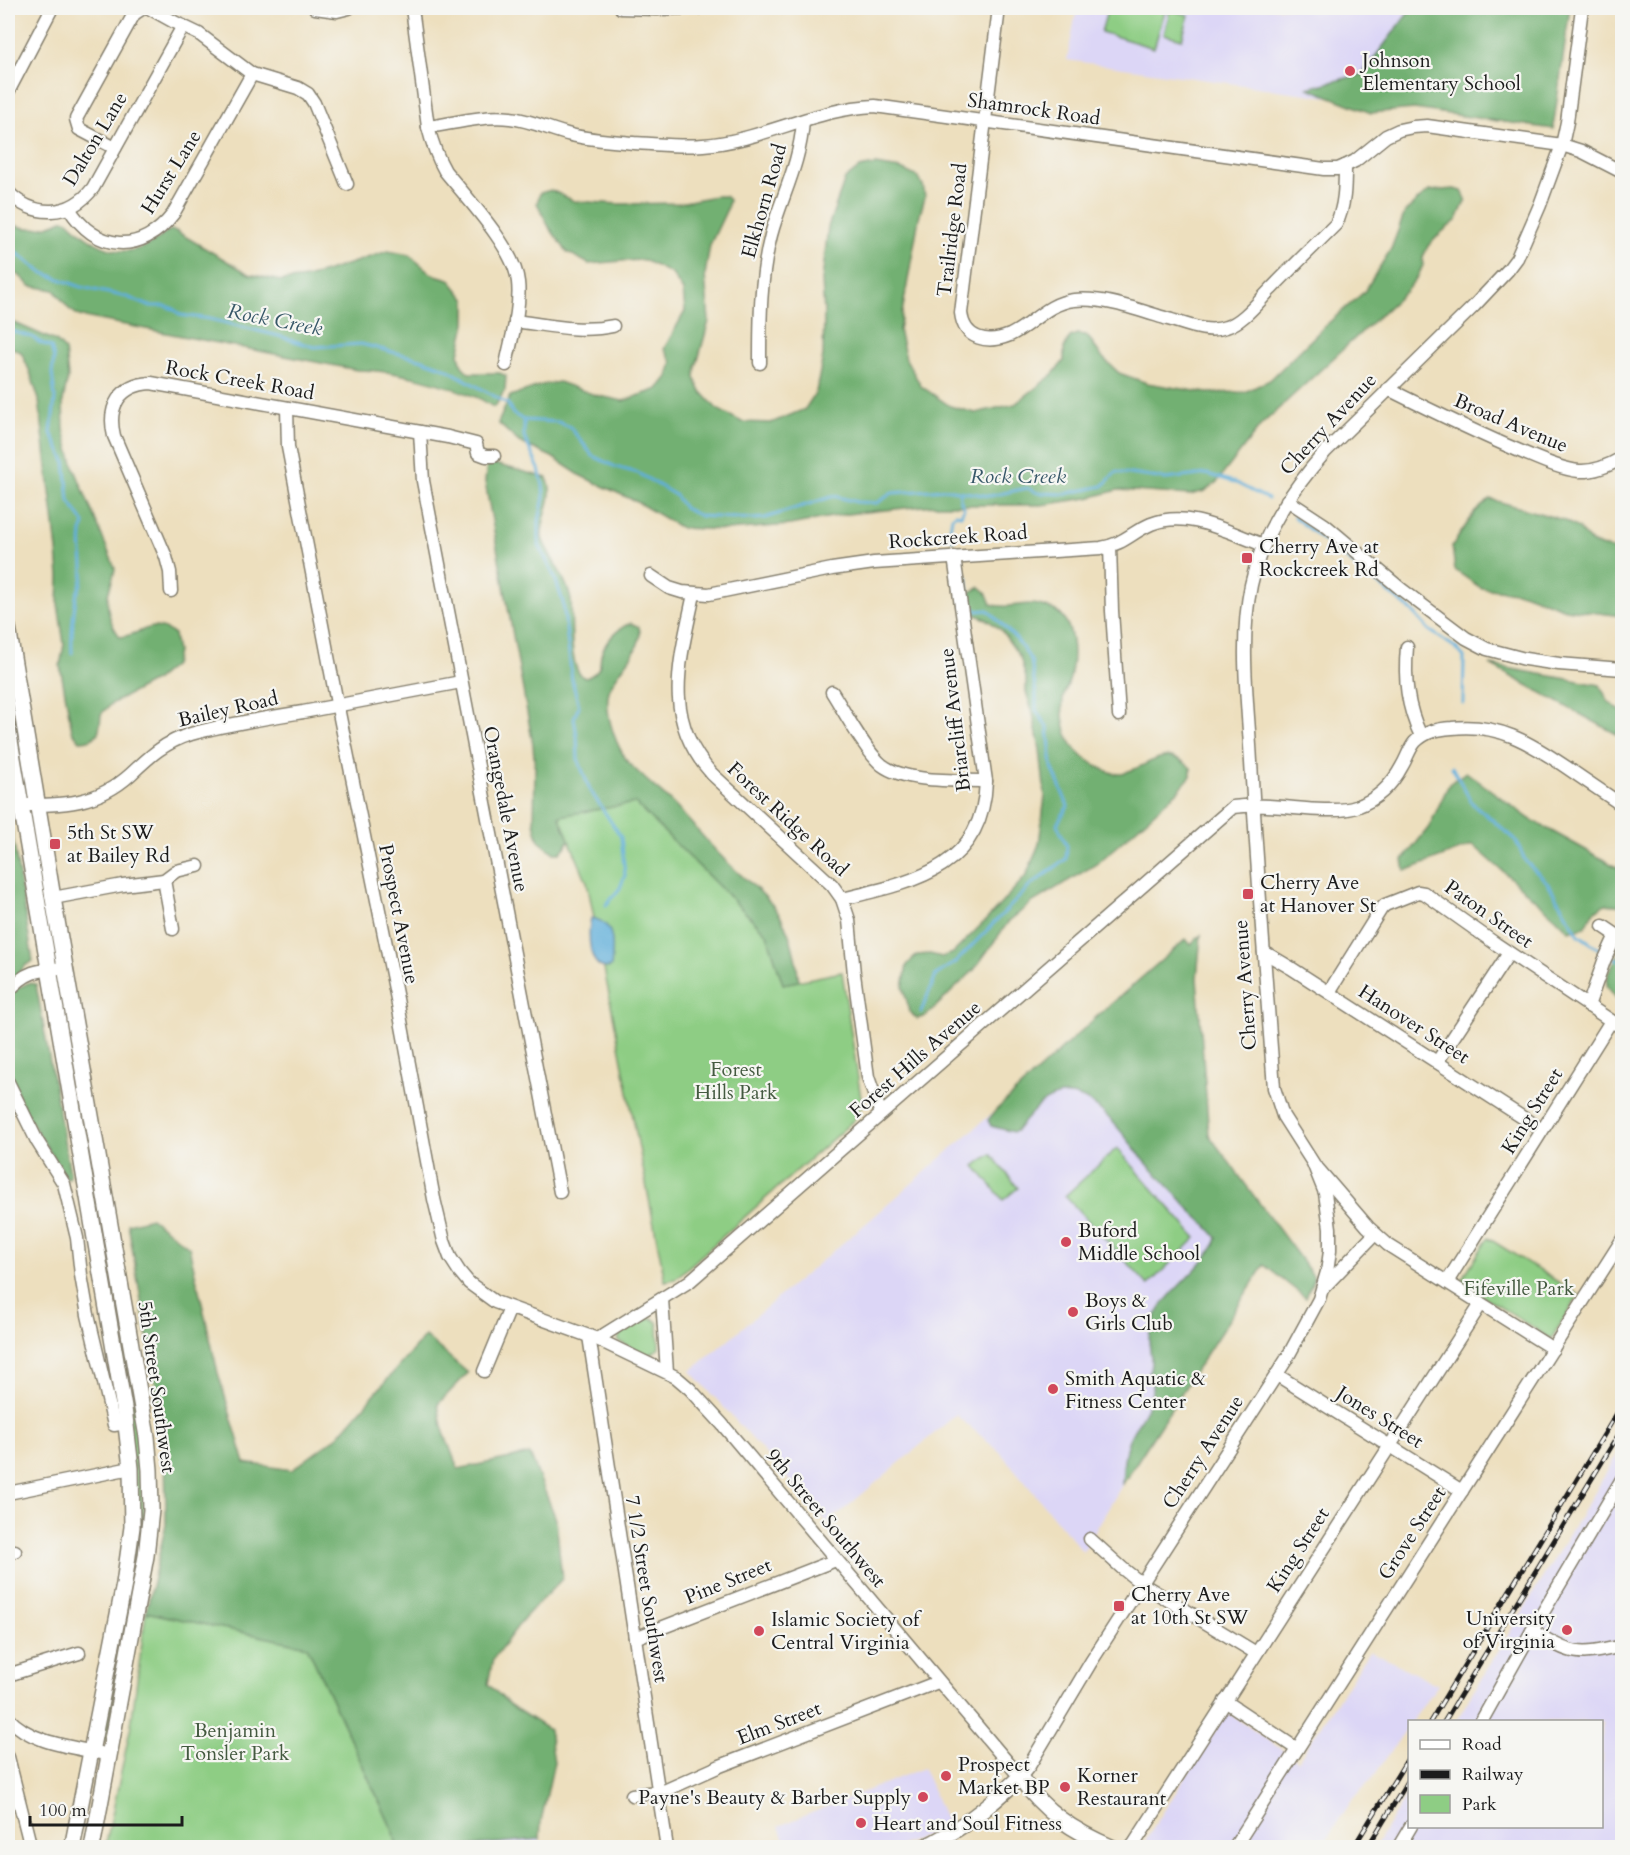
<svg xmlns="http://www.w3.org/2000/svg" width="1630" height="1855" viewBox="0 0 1630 1855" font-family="Cardo,serif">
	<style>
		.built { fill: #dcd6f6 }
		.green { fill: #8ecd84; stroke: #557450; stroke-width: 1.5 }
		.forest { fill: #72b072; stroke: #476647; stroke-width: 1.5 }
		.water { fill: #60afda; stroke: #3e667b; stroke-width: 1.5 }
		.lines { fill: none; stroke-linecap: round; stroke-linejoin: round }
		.stream { stroke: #60afda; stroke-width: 3 }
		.minor-casing { stroke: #847e6d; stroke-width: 15 }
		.major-casing { stroke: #847e6d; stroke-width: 18 }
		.minor { stroke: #fff; stroke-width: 12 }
		.major { stroke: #fff; stroke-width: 15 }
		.rail-casing { stroke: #1c1c1c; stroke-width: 5 }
		.rail { stroke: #f6f6f2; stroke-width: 3; stroke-dasharray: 9; stroke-linecap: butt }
		.poi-dot { fill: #d1495b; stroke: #f6f6f2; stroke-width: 2 }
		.labels { text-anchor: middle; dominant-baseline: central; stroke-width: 4.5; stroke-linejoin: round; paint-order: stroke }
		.poi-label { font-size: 20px; fill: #1c1c1c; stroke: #f6f6f2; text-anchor: start }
		.street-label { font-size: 20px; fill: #1c1c1c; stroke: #f6f6f2 }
		.park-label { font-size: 20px; fill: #445a40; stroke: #f6f6f2 }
		.water-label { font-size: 21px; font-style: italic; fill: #375768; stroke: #f6f6f2 }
	</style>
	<rect width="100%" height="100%" fill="#f6f6f2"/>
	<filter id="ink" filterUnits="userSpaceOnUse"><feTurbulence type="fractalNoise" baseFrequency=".0167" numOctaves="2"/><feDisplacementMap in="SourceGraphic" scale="12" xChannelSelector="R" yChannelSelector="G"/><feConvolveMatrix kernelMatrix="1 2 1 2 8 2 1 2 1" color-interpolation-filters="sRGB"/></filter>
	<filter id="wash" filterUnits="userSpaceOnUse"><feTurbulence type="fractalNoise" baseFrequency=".008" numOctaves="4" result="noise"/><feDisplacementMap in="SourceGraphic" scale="24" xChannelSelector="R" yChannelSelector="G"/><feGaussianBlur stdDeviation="1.35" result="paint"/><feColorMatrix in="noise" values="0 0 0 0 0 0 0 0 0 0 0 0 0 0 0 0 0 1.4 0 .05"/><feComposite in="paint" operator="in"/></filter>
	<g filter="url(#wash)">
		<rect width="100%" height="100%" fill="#eddfbe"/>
		<g class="built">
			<polygon points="1077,8 1570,8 1553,129 1067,60"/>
			<polygon points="1201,935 1197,978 1209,1135 1314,1277 1306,1298 1264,1265 1122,1485 1083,1552 1000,1452 956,1415 828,1523 691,1371 870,1220 1004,1103 1094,1019 1186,939 1191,945"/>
			<polygon points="1622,1447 1622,1847 1374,1848 1409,1791 1410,1826 1602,1826 1602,1722 1456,1721"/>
			<polygon points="1370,1651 1438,1685 1412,1721 1410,1722 1409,1725 1373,1777 1351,1802 1321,1847 1314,1847 1302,1839 1297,1848 1150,1847 1147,1844 1146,1840 1164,1811 1227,1712 1298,1761"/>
			<polygon points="923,1768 948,1826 898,1847 786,1847 779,1826"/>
			<polygon points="540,1839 540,1847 458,1847"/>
		</g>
		<g class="green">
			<polygon points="1108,8 1166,8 1154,48 1101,32"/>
			<polygon points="1170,10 1189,15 1182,39 1164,34"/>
			<polygon points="635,803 767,934 783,984 842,972 862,1105 854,1120 675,1279 665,1281 587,882 559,816"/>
			<polygon points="1117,1148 1196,1238 1148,1285 1065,1196"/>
			<polygon points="991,1154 1018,1188 1003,1200 975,1166"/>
			<polygon points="102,1208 142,1436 145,1529 108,1732 104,1741 99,1746 135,1548 98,1215"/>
			<polygon points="1488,1238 1579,1295 1551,1339 1460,1282"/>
			<polygon points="652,1318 657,1322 658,1325 659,1348 650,1355 647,1356 618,1341 620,1334 646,1319"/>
			<polygon points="146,1612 307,1646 394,1833 397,1847 105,1848 131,1725"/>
		</g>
		<g class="forest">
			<polygon points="1412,8 1570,8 1553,129 1414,109 1371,113 1308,88 1362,74"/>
			<polygon points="875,165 901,169 918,177 923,185 925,197 919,218 899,330 906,359 921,386 950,406 975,413 1015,404 1051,376 1064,361 1064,348 1070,337 1077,334 1086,335 1092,342 1101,356 1119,373 1147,383 1207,393 1245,392 1270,380 1326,325 1364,292 1391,249 1405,212 1420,198 1429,191 1454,189 1462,191 1466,199 1457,220 1442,232 1428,246 1423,257 1423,265 1418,276 1406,291 1261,425 1217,482 1205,491 1190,495 1118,490 1088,498 1042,505 934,505 847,514 790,525 727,530 681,528 637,502 581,476 552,457 519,442 498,423 510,396 542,385 559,382 595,395 623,401 658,389 668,377 672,362 664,349 685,311 683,291 672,274 644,260 622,261 589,264 567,252 549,227 537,203 540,193 551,190 574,201 619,204 679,203 715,196 725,196 729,200 727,209 710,245 705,275 709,321 696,367 695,378 700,390 717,409 742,422 771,423 805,409 816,392 823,356 824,314 822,280 828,227 845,179 859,168"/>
			<path d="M62,220H67C99,252 130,265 168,231L172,230L176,231L249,274L281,281L307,278L388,251L409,255L432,274L449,279L466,300V323L459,354L462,366L469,373H500L506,376L505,390L496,405L494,407C488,405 484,400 478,398C442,383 396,370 357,370L79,316L69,309L54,290L30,286L19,275L8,272V222C24,232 46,229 62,220Z"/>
			<path d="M8,320L56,341L65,350L68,377L63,401L64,430L74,467L115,568C114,578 109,587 108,596C106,611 112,626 120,637C145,634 149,618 174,634L177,652L174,665L156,680L111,704L101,714C100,731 99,741 80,741L72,731L60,666L64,644L58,604L59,577L57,550L39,400L30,372L21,352L8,346Z"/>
			<path d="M487,462L547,478C557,498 540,517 542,538C549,557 569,582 571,601C573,617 567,674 586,678C591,676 595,674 598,669C601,665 600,660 601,655C605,641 618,628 631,623L639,627C646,649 615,671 609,691C604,711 614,739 624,756C630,768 659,790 670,801C691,821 708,844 729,864C741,876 755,886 766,898C789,920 795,951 799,981L783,984L767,934L635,803L559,816L569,839L566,846L560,853H554L539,841L534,823L535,769L533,745L485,482Z"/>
			<polygon points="1490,499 1563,520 1578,528 1592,543 1616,551 1622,549 1622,616 1565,609 1523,593 1481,588 1455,570 1452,546 1475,512"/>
			<path d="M980,587L986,592L991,604C1005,609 1019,604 1032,604C1039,604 1048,608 1054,610C1074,620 1075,654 1071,673C1070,682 1065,690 1063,699C1061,715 1065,739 1077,751C1086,760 1108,775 1121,774C1124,774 1126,772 1129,771C1155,762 1166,745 1191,768V776L1177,792L1098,863L1033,902L1009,921L974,970L926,1016L917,1019L910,1012L903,987L907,965L917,955L930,954L942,957L953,953L987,919L1026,876L1039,844L1045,796L1040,750L1033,714L1026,692V678L1020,657L1001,630L986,619L974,614L967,606L965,600L971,592Z"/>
			<polygon points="1490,665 1600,685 1608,701 1622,712 1622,737"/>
			<polygon points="1466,772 1530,819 1622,870 1622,906 1605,904 1593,913 1585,927 1569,931 1556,918 1473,845 1405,871 1403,860 1429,827 1449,784"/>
			<polygon points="8,807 33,961 26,965 8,985"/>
			<path d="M1201,935L1197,978L1209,1135L1314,1277L1306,1298L1264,1265L1122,1485C1123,1471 1123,1456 1128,1442C1137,1419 1161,1399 1149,1372C1154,1359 1149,1352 1149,1339C1150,1328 1156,1313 1163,1304C1175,1287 1213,1257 1217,1238C1211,1230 1203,1222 1195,1215C1181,1199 1166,1183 1151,1168C1125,1141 1087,1069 1041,1104C1032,1112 1024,1121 1016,1131L1013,1132L991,1126L988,1120L996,1110L1094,1019L1186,939L1191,945Z"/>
			<polygon points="1619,954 1622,954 1622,1001 1616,998 1607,986 1608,973"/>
			<polygon points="28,983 36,984 70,1173 70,1177 67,1179 26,1114 8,1071 8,1000 14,990"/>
			<polygon points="151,1218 189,1247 218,1373 245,1463 292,1470 338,1436 425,1336 468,1373 438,1404 442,1427 458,1469 530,1454 556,1519 562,1579 524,1618 493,1659 488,1684 510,1705 549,1730 554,1762 541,1821 540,1839 458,1847 397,1847 394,1833 307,1646 146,1612 166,1524 165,1440 128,1224"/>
		</g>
		<path class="water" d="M591,918C617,922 613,947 611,967C588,974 587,933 591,918Z"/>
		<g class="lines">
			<g class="stream">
				<polyline points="8,248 13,250 41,272 81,287 127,297 149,306 165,306 174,309 180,315 210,319 279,336 314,347 361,344 420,359 445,368 508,404 513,414 524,420 558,422 570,427 593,456 616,467 638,473 655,483 675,495 684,508 700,516 753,519 765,518 834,496 857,502 877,503 892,493 945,489 990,496 1027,488 1038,493 1064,494 1103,486 1116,472 1166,479 1207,474 1234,482 1268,499"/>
				<path d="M8,330L32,337L39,342L51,347L54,358L52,373L55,398L51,433L65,461L69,501L84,523C78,545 84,554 83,574C83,582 78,589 76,597C73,616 71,633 72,653"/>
				<polyline points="524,420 524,437 539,469 543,485 544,497 539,521 539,545 555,578 563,602 572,680 579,706 574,718 577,736 578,759 590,790 621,837 625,875 620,888 606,905"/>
				<polyline points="1294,517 1411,610 1429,630 1456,648 1464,657 1463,703"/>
				<polyline points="953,540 949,535 952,517 956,514 961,515 964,508 960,499 960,491"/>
				<polyline points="1452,767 1472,803 1515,839 1526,862 1547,882 1579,935 1605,953"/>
				<polyline points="1611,956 1622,962"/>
				<polyline points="921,1012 936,975 956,962 1031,885 1066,859 1067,846 1057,824 1068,806 1052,767 1048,728 1036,710 1036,694 1031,660 1017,640 988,610 976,611 969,602 967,577"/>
			</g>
		</g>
	</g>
	<g filter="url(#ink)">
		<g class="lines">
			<g class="minor-casing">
				<g id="minor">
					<polyline points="149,8 176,23 199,34 252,74 298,88 308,94 314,103 347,184"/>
					<polyline points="315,8 337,11 349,8"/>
					<path d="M412,8L428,127C432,143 437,157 445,171C467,198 515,249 518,282C521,309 511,339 506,365"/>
					<polyline points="621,8 656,9 699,8"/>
					<path d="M999,8L961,313C964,340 988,344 1010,335C1032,325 1047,303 1074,300C1104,297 1139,310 1168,319C1186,324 1207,334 1226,327C1243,322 1258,302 1271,289C1292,267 1314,246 1336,224C1345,207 1345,185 1345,166"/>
					<polyline points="8,92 52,8"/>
					<path d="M428,127C455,123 483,115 510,118C531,120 550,130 571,135C592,140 613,141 634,143C657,144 680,147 703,145C762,141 815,108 875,106L1324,169H1338L1345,166L1355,161L1386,136L1399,130L1413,127L1427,126L1562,145L1581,151L1622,172"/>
					<polyline points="115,148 79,129 76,119 134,14 143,8"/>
					<path d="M8,192C33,218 70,218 93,188L183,26"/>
					<path d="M69,208C95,252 142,255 173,214L252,74"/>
					<path d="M515,321C548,325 580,333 613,326"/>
					<path d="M760,363C760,320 760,277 771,235C782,195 800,164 803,121"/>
					<path d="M1388,389C1432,411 1477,433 1522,452C1539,459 1560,469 1579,471C1594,472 1610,465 1622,458"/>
					<path d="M287,408L288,447L335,693L397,999L434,1199L444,1241L450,1257L459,1271L469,1283L495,1302L597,1339L676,1377L690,1389L722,1424L1020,1777L1029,1766L1091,1662L1286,1360L1319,1299L1327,1272L1330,1251V1228L1325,1193L1313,1163L1283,1116L1274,1088C1266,980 1257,871 1251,762C1248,704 1239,643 1251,585C1262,533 1291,491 1325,452L1474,306L1508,270L1517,258L1540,205L1562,145L1567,122L1582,8"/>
					<polyline points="420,432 423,481 560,1192"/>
					<polyline points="1287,500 1325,525 1401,589 1466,638 1487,649 1525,659 1559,664 1622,669"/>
					<polyline points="1110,546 1112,611 1119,715"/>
					<path d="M651,576L669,588L682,592L709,594L832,569L874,563L1101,548C1124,544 1132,532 1151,524C1189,509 1229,533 1264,545"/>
					<path d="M171,591L170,572L166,557L114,436C107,407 119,385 151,383L448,437L476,444L478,453L486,456H494"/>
					<path d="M694,594C680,661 661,718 712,774L832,885L842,899L849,920L854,974L868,1077L881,1114"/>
					<path d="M1407,647C1404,679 1407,707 1421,736"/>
					<path d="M832,692C844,711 866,752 882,765C906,783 956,780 986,781"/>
					<path d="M20,805C63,805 97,805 131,774C150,756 165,742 191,734C227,724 266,718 303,712C356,702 409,692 461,682"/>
					<polyline points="164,880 173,929"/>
					<polyline points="53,898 123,885 164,880 176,871 198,866"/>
					<path d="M842,899C913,882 983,869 986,781L954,557"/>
					<polyline points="1603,926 1621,938"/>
					<polyline points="1264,952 1291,968 1542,1130"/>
					<path d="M8,992C26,970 39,970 66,968"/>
					<polyline points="1329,992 1381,909 1385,905 1418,892 1424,893 1496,944 1622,1028"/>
					<polyline points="1588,1006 1604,961 1616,935"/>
					<polyline points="1437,1062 1509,953"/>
					<polyline points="8,1082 37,1141 64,1184 77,1238 81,1275 88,1315 114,1425 126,1423"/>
					<polyline points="1318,1169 1368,1227 1388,1245 1553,1349"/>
					<polyline points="1447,1282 1611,1021"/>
					<polyline points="1324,1287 1375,1234"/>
					<polyline points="662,1299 667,1372"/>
					<polyline points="589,1336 667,1848"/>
					<path d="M597,1339L690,1281L1233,807C1263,803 1294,809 1324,810C1335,810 1345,811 1356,807C1376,800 1392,785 1402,766C1407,758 1409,749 1415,742C1426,731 1438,729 1452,728C1498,723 1529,742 1566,767C1585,780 1604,793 1622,805"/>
					<polyline points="484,1371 510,1308"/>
					<polyline points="1277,1375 1462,1491"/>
					<polyline points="8,1493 131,1468"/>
					<polyline points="1090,1539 1122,1568 1142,1584 1256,1653"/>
					<polyline points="8,1552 15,1551"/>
					<path d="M1532,1631C1573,1655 1576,1657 1622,1646"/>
					<polyline points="635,1638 836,1560"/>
					<polyline points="8,1675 79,1653"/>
					<polyline points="1225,1701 1297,1749"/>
					<path d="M8,1718C33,1745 75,1747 109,1755"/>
					<polyline points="1481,1722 1532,1631 1622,1479"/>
					<polyline points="8,1757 31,1848"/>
					<polyline points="632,1795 664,1791 720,1766 938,1682"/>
					<polyline points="1130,1848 1134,1844 1481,1304"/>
					<polyline points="1234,1848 1622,1240"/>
					<polyline points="1398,1848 1411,1826"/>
				</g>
			</g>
			<g class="major-casing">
				<g id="major">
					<polyline points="8,627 53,898 147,1437 150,1470 151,1510 146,1556 92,1848"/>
					<polyline points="8,729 124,1408 131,1468 132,1527 124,1584 72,1848"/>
					<path d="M923,1848C960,1831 991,1805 1020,1777C1044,1812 1073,1831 1113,1848"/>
				</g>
			</g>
			<use href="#minor" class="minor"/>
			<use href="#major" class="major"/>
			<g class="rail-casing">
				<g id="rail">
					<polyline points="1430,1722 1622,1405"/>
					<polyline points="1444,1722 1622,1429"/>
					<polyline points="1353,1848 1410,1755"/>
					<polyline points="1367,1848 1410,1778"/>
				</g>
			</g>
			<use href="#rail" class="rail"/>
		</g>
	</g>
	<g class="poi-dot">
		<circle cx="1350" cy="71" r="6"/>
		<rect x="1241" y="552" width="12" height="12" rx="3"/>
		<rect x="49" y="838" width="12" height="12" rx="3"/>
		<rect x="1242" y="888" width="12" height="12" rx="3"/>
		<circle cx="1066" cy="1242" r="6"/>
		<circle cx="1073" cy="1312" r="6"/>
		<circle cx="1053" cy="1389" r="6"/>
		<rect x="1113" y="1600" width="12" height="12" rx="3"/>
		<circle cx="1567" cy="1630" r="6"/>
		<circle cx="759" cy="1631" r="6"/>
		<circle cx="946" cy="1776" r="6"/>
		<circle cx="1065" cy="1787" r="6"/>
		<circle cx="923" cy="1797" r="6"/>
		<circle cx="861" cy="1823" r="6"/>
	</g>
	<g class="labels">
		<g class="poi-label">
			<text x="1362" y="60">Johnson<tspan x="1362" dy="23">Elementary School</tspan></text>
			<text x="1259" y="546">Cherry Ave at<tspan x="1259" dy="23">Rockcreek Rd</tspan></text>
			<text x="67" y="832">5th St SW<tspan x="67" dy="23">at Bailey Rd</tspan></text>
			<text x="1260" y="882">Cherry Ave<tspan x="1260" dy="23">at Hanover St</tspan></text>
			<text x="1078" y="1230">Buford<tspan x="1078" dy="23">Middle School</tspan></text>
			<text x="1085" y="1300">Boys &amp;<tspan x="1085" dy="23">Girls Club</tspan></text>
			<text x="1065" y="1378">Smith Aquatic &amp;<tspan x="1065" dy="23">Fitness Center</tspan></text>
			<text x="1131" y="1594">Cherry Ave<tspan x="1131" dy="23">at 10th St SW</tspan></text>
			<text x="1555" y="1618" text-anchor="end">University<tspan x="1555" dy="23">of Virginia</tspan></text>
			<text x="771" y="1619">Islamic Society of<tspan x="771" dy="23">Central Virginia</tspan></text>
			<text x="958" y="1764">Prospect<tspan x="958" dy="23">Market BP</tspan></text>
			<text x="1077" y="1775">Korner<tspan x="1077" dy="23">Restaurant</tspan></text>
			<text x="911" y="1797" text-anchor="end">Payne's Beauty &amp; Barber Supply</text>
			<text x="873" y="1823">Heart and Soul Fitness</text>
		</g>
		<g class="street-label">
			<text transform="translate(1034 109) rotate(8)">Shamrock Road</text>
			<text transform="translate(95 139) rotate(-59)">Dalton Lane</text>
			<text transform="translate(171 172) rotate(-58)">Hurst Lane</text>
			<text transform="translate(764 201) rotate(-74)">Elkhorn Road</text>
			<text transform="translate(952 230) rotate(-83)">Trailridge Road</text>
			<text transform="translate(240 380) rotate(10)">Rock Creek Road</text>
			<text transform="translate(1511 423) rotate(23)">Broad Avenue</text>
			<text transform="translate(1328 424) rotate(-47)">Cherry Avenue</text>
			<text transform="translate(958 537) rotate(-4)">Rockcreek Road</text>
			<text transform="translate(228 709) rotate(-13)">Bailey Road</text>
			<text transform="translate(955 720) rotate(-97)">Briarcliff Avenue</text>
			<text transform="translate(506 809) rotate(79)">Orangedale Avenue</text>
			<text transform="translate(788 819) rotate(43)">Forest Ridge Road</text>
			<text transform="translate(399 914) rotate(79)">Prospect Avenue</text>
			<text transform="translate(1489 914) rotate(35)">Paton Street</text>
			<text transform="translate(1245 985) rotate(-94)">Cherry Avenue</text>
			<text transform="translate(1414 1024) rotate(33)">Hanover Street</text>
			<text transform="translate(915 1059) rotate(-41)">Forest Hills Avenue</text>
			<text transform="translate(1532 1111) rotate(-58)">King Street</text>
			<text transform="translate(157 1387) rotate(82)">5th Street Southwest</text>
			<text transform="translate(1380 1417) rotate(32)">Jones Street</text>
			<text transform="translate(1203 1452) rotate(-57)">Cherry Avenue</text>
			<text transform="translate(826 1518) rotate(50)">9th Street Southwest</text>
			<text transform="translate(1412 1533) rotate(-57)">Grove Street</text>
			<text transform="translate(1298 1550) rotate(-57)">King Street</text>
			<text transform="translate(728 1581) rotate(-22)">Pine Street</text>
			<text transform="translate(647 1589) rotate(81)">7 1/2 Street Southwest</text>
			<text transform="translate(779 1723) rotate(-21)">Elm Street</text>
		</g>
		<g class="park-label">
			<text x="736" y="1069">Forest<tspan x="736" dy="23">Hills Park</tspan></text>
			<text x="1519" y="1288">Fifeville Park</text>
			<text x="235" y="1730">Benjamin<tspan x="235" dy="23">Tonsler Park</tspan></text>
		</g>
		<g class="water-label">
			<text transform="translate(275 320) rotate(11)">Rock Creek</text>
			<text x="1018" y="476">Rock Creek</text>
		</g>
	</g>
	<rect width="1630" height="1855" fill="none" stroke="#f6f6f2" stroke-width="30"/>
	<rect x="1408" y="1720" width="195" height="108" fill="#f6f6f2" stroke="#9f9f9c" stroke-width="1.5"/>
	<rect x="1420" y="1740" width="30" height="9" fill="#ffffff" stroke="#9f9f9c" stroke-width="1.5"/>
	<text x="1462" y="1750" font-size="18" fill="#1c1c1c">Road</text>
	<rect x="1420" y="1770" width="30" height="9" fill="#1c1c1c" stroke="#9f9f9c" stroke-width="1.5"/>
	<text x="1462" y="1780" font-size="18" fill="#1c1c1c">Railway</text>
	<rect x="1420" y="1795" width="30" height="18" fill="#8ecd84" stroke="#9f9f9c" stroke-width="1.5"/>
	<text x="1462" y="1810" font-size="18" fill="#1c1c1c">Park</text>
	<path d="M30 1816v9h152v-9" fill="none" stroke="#1c1c1c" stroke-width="3"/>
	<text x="39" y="1816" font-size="18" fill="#1c1c1c" stroke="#f6f6f2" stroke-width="4.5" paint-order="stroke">100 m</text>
</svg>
